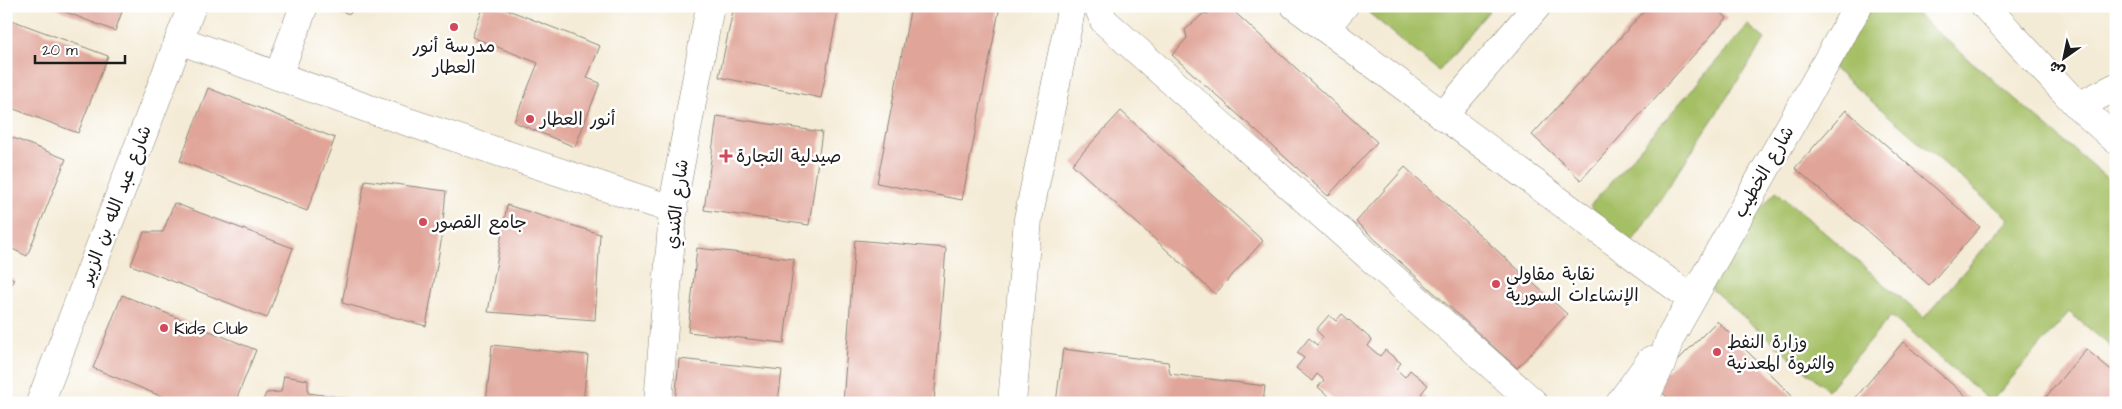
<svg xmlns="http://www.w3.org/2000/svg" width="2122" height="409" viewBox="0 0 2122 409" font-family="'Architects Daughter','Playpen Sans Arabic',sans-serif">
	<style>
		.green { fill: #a5bf65; stroke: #606e40 }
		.building { fill: #e0a498 }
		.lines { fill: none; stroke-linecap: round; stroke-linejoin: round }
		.minor-casing { stroke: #888479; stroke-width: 29 }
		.secondary-casing { stroke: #888479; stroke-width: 29 }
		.minor { stroke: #fff; stroke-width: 28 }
		.secondary { stroke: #fff; stroke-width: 28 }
		.poi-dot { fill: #d1495b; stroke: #fff; stroke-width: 2 }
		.labels { text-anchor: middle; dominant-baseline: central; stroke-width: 5; stroke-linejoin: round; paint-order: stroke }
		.poi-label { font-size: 18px; fill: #1c1c1c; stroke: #fff; text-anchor: start }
		.street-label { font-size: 18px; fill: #1c1c1c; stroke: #fff }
	</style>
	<rect width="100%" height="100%" fill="#fff"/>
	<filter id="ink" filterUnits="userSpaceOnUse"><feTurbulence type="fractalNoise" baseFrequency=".02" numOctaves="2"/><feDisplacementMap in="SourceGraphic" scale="10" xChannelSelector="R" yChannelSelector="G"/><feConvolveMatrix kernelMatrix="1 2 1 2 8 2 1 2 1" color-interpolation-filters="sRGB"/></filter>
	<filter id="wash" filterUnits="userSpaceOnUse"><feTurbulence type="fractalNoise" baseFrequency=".0096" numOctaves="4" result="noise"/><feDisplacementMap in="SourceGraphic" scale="20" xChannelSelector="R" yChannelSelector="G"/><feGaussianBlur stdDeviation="1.12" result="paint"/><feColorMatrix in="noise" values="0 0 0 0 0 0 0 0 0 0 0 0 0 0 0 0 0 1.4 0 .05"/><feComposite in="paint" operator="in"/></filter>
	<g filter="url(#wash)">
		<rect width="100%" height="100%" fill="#f4ebd6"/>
		<g class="green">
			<polygon points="1375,6 1493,6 1439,71 1369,13"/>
			<polygon points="1860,6 1907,6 2116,186 2116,351 2069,312 1991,402 1891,316 1828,390 1700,279 1776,191 1924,318 2009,219 1833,68"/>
			<polygon points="1748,25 1765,39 1631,244 1590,206"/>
		</g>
		<g id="blocks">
			<g class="building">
				<polygon points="50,6 124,6 115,31"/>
				<polygon points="330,6 353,6 350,14 330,8"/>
				<polygon points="484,6 498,6 600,46 587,78 600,83 575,147 514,122 538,63 472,37"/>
				<polygon points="734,6 839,6 821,98 719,77"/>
				<polygon points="911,6 1000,6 962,200 877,183"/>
				<polygon points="1215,6 1228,6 1377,142 1328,196 1172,55 1187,38 1185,30 1204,13 1207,14"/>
				<polygon points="1649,6 1714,6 1727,18 1581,180 1532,135"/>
				<polygon points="6,18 108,56 78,133 6,106"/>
				<polygon points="208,88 335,138 307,211 180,161"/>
				<polygon points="1846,110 1980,227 1929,285 1795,168"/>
				<polygon points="1121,111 1263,241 1215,294 1072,164"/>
				<polygon points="717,116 822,132 809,225 704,210"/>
				<polygon points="6,135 66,159 27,256 6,246"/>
				<polygon points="1405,167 1567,314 1517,368 1356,222"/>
				<polygon points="365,180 446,191 441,242 426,326 342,303"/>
				<polygon points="174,203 293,248 267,318 131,265 144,232 163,232"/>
				<polygon points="507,205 600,234 595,320 488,312"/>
				<polygon points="855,240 946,248 934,403 843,403"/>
				<polygon points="697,248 794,259 784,343 688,332"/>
				<polygon points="6,275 14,279 6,296"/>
				<polygon points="122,295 256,350 235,403 177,403 93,368"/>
				<polygon points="1342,314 1372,340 1368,346 1380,356 1385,350 1401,363 1396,369 1405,377 1410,370 1428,385 1421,394 1431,403 1337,403 1318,387 1324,380 1317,374 1312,381 1296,368 1304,358 1297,353 1309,338 1317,345 1323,337 1316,330 1329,315 1336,321"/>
				<polygon points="1717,321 1799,403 1673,403 1654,384"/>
				<polygon points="1903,342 1974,403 1851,403"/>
				<polygon points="492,345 588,355 583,403 486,403"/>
				<polygon points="1063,349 1168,362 1170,374 1265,386 1263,403 1056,403"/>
				<polygon points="2086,349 2116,374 2116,403 2041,403"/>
				<polygon points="679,359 782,370 778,403 675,403"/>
				<polygon points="284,376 308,380 308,393 386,403 262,403 266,393 281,392"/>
			</g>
		</g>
	</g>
	<g filter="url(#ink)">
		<use href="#blocks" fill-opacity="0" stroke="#888479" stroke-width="1"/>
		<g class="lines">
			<g class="minor-casing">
				<g id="minor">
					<polyline points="1098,6 1104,21 1534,403"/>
					<polyline points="1295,6 1692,299"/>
					<polyline points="1985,6 2078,106 2116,140"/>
					<polyline points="1325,28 1344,6"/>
					<polyline points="179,40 372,110 674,210"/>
					<polyline points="278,76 304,6"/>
					<polyline points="2078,106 2116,87"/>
					<polyline points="1443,116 1537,6"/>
					<polyline points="40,403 192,6"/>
					<polyline points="1012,403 1028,219 1072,6"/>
				</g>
			</g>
			<g class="secondary-casing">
				<g id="secondary">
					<polyline points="658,403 674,199 710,6"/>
					<polyline points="1620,403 1651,360"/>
					<polyline points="1643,403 1662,362 1670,338 1858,6"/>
				</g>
			</g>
			<use href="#minor" class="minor"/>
			<use href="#secondary" class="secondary"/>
		</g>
	</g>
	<g class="poi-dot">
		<circle cx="454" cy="27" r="5"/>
		<circle cx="530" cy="119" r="5"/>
		<path d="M723.5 148.5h5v5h5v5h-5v5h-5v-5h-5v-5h5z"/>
		<circle cx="423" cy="222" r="5"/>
		<circle cx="1496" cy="284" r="5"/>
		<circle cx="164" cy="328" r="5"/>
		<circle cx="1717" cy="352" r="5"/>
	</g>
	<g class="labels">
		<g class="poi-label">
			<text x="454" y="46" text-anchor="middle">مدرسة أنور<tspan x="454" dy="21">العطار</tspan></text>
			<text x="540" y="119">أنور العطار</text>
			<text x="736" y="156">صيدلية التجارة</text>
			<text x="433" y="222">جامع القصور</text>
			<text x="1506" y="274">نقابة مقاولي<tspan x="1506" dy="21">الإنشاءات السورية</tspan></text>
			<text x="174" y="328">Kids Club</text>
			<text x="1727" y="342">وزارة النفط<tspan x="1727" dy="21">والثروة المعدنية</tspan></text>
		</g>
		<g class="street-label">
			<text transform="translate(1764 172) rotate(-60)">شارع الخطيب</text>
			<text transform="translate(677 204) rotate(-83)">شارع الكندي</text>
			<text transform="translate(116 205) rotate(-69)">شارع عبد الله بن الزبير</text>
		</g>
	</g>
	<rect width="2122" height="409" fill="none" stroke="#fff" stroke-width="25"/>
	<g transform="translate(2064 58) rotate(213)" stroke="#ffffff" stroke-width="4" paint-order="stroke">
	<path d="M0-4L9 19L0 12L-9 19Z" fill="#1c1c1c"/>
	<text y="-8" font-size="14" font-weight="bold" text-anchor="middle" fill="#1c1c1c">ش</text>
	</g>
	<path d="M35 55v8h90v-8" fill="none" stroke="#1c1c1c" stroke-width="2.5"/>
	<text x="42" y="55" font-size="15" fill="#1c1c1c" stroke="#ffffff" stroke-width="4" paint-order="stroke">20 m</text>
</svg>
